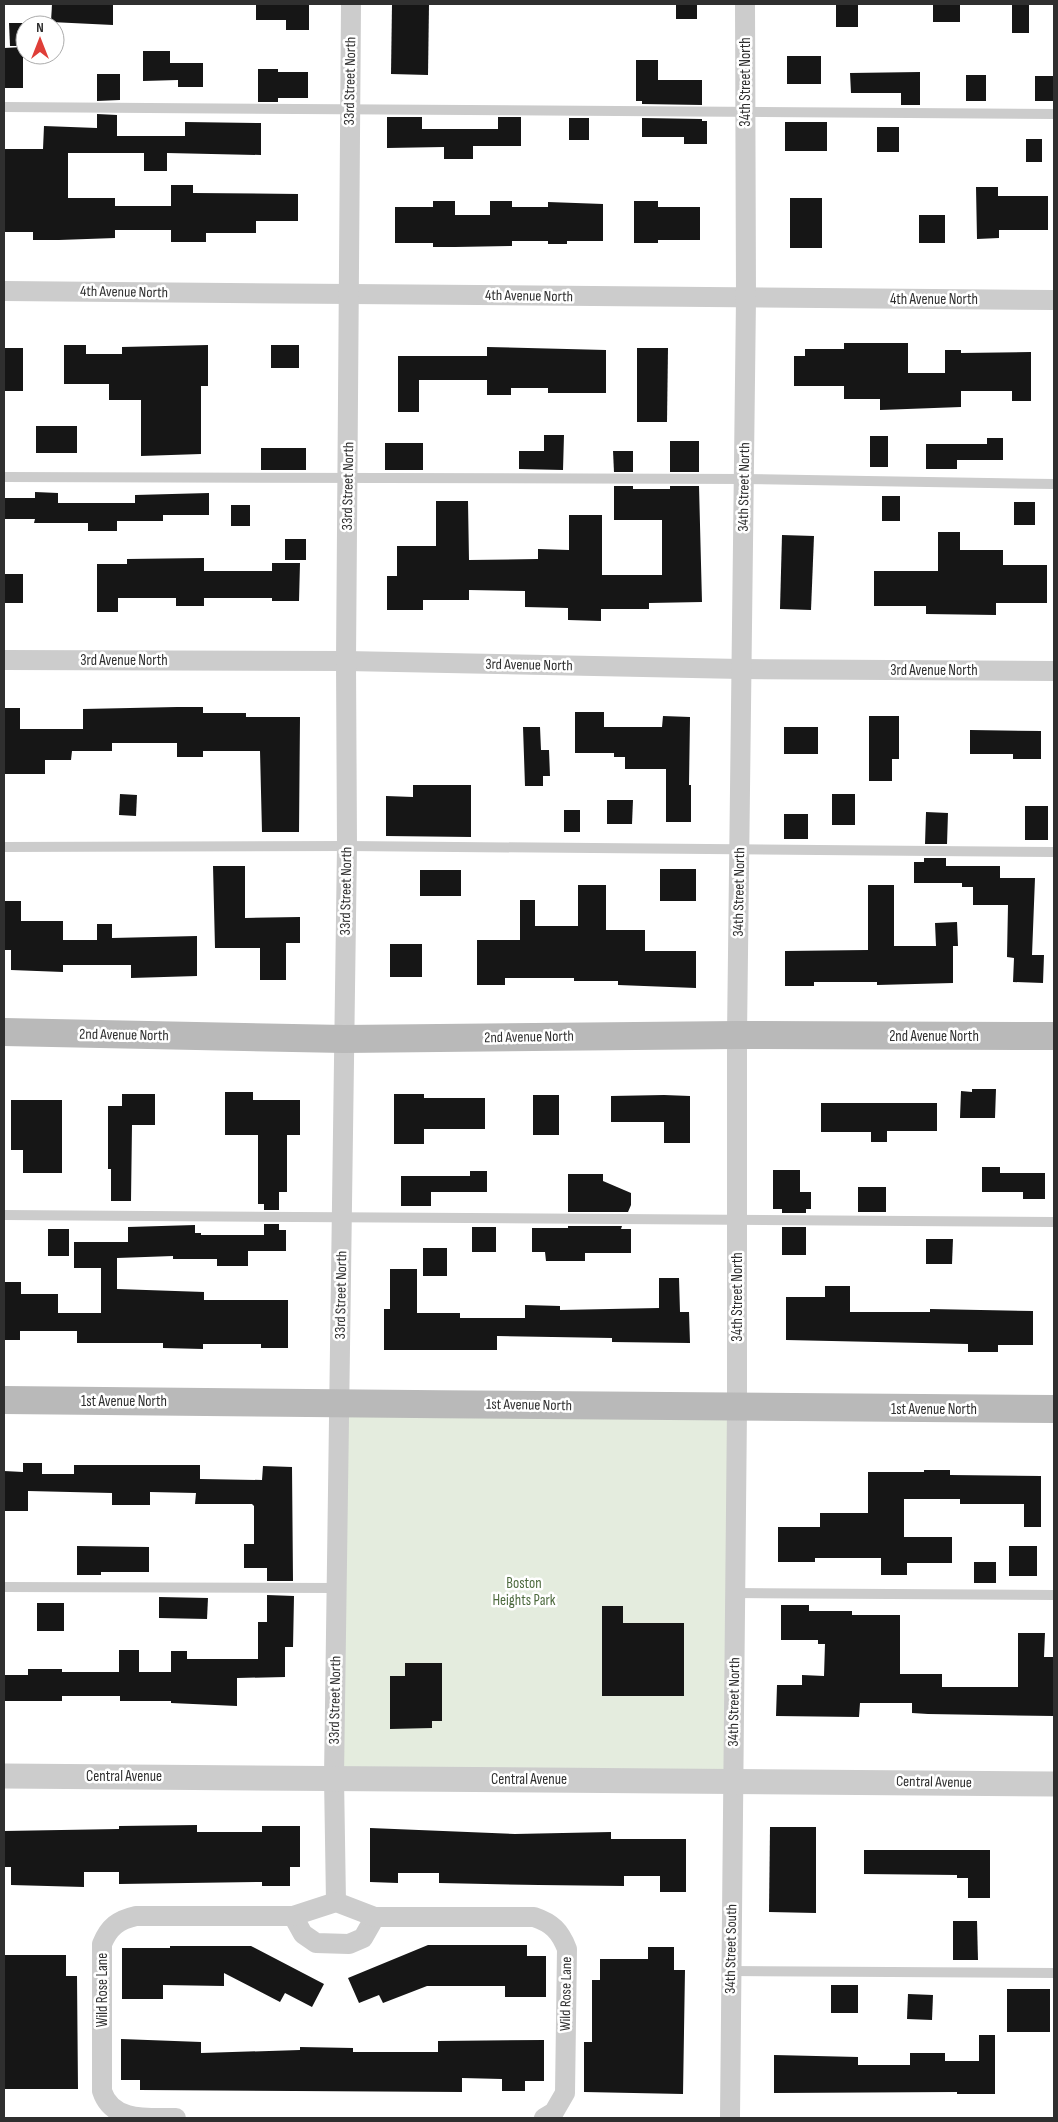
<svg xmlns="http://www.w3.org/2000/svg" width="1058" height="2122" viewBox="0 0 1058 2122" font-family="'Sofia Sans Condensed',sans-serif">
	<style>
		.park { fill: #e4ecde }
		.building { fill: #161616 }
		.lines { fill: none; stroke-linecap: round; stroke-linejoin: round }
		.service { stroke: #ccc; stroke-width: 10 }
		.minor { stroke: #ccc; stroke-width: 20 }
		.tertiary { stroke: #ccc; stroke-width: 25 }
		.secondary { stroke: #b9b9b9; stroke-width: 28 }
		.labels { text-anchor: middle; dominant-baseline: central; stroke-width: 5; stroke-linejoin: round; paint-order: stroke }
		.street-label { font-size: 15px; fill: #2f2f2f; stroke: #fff }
		.park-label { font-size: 15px; fill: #4d6a3e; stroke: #fff }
	</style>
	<rect width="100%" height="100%" fill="#fff"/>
	<polygon class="park" points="339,1402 737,1409 733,1780 334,1777"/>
	<g class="building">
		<polygon points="52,4 113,4 113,25 51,22"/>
		<polygon points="256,4 309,4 309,30 286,30 286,20 256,20"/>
		<polygon points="392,4 429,4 428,75 391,74"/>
		<rect x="676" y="4" width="21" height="15"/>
		<rect x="836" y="4" width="22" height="23"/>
		<rect x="933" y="4" width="27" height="18"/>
		<rect x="1012" y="4" width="17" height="29"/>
		<polygon points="9,23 25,23 25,46 10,46"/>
		<polygon points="23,47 23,88 4,88 4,48"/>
		<polygon points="143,51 170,51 170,63 203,63 203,87 178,87 178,80 143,81"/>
		<rect x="787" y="56" width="34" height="28"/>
		<polygon points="636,60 658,60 658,80 702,80 702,105 642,104 642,101 636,101"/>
		<polygon points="258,69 278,69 278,72 308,72 308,98 278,98 278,102 258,102"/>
		<polygon points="920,72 920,105 901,105 901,93 851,93 850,73"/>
		<polygon points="97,74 120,74 120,100 97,101"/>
		<rect x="966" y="75" width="20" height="26"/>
		<rect x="1035" y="76" width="19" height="25"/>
		<polygon points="97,114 117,115 117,136 185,136 185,122 261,123 261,155 167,153 167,171 144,171 144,153 68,153 68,198 115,198 115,206 171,206 171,185 193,185 193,193 298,194 298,221 256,221 256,233 206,233 206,242 171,242 171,230 115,230 115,238 59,240 33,240 33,232 4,232 4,149 43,149 44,126 97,128"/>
		<polygon points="387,117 422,117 422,129 498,129 498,117 521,117 521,146 473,146 473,159 444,159 444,147 387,148"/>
		<rect x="569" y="118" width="20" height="22"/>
		<polygon points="642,118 702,119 702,121 707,121 707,144 684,144 684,137 642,137"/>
		<rect x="785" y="122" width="42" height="29"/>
		<rect x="877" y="127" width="22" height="25"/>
		<rect x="1026" y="139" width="16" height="23"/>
		<polygon points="976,187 998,187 998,196 1048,196 1048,230 999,230 999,238 977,239"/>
		<rect x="790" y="198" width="32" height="50"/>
		<polygon points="433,201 455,201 455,215 490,215 490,201 512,201 512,207 548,207 548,202 603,204 603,241 567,241 567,244 548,244 548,241 512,241 512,246 455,247 433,247 433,243 395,243 395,207 433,207"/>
		<polygon points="634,201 658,201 658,207 700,207 700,240 658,240 658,243 634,243"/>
		<rect x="919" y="215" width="26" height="28"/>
		<polygon points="844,343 908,343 908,373 945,373 945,350 961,350 961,353 1031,352 1031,401 1012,401 1012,391 961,391 961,407 880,410 880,399 844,399 844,386 794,386 794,356 805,356 805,349 844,349"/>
		<polygon points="64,345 86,345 86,354 122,354 122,347 208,345 208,386 201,386 201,454 141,456 141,400 109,400 109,384 64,384"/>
		<rect x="271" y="345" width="28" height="23"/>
		<polygon points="487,347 606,350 606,393 548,393 548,388 511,388 511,395 487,395 487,380 419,380 419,412 398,412 398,356 487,356"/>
		<rect x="4" y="348" width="19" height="43"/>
		<polygon points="637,348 668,348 667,422 637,422"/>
		<rect x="36" y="426" width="41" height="27"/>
		<polygon points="544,435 564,435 563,470 519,469 519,451 544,451"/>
		<rect x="870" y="436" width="18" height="31"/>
		<polygon points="987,438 1003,438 1003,460 957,460 957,469 926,469 926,444 987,444"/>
		<rect x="670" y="441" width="29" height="31"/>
		<rect x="385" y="443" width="38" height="27"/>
		<rect x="261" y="448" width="45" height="22"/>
		<polygon points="613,451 633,451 633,472 614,472"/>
		<polygon points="614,486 633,486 633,489 670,489 670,486 699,486 702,602 649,603 649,609 601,609 601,621 568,620 568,608 525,607 525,591 469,590 469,600 423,600 423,610 387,610 387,576 397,576 397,546 436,546 436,501 468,501 469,560 538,559 538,549 569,550 569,515 602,515 602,575 662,575 662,520 614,520"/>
		<polygon points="35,492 58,493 58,503 135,503 135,495 209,493 209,515 163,515 163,521 117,521 117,531 88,531 88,523 34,523 35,519 4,519 4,498 35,498"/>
		<rect x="882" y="496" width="18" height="25"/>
		<rect x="1014" y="502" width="21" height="23"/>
		<rect x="231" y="505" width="19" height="21"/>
		<polygon points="938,532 960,532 960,550 1003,550 1003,565 1047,565 1047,603 996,603 996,615 926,614 926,606 874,606 874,571 938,571"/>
		<polygon points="782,535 814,536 811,610 780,609"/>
		<rect x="285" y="539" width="21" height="21"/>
		<polygon points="204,558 204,571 272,571 272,563 300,563 299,601 272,601 272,598 204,598 204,606 176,606 176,598 118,598 118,612 97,612 97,564 127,564 127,559"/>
		<rect x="4" y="574" width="19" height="29"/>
		<polygon points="177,707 203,707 203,713 246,713 246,717 300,717 299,832 262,832 260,751 203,751 203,757 177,757 177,743 112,743 112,751 72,751 71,760 45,760 45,774 4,774 4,708 20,708 20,729 83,729 83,709"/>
		<polygon points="575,712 604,712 604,727 662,727 663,716 690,717 689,785 691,785 691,822 666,822 666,769 625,769 625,757 614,757 614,753 575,753"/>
		<polygon points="869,716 899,716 899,759 892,759 892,781 869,781"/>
		<polygon points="523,727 540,727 541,750 549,750 550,776 543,776 543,786 525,786"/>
		<rect x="784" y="727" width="34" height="27"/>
		<polygon points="970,730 1041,731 1041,759 1013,759 1013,754 970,754"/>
		<polygon points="413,785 471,785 471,837 386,836 386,796 413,797"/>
		<polygon points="120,794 137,795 136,816 119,815"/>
		<rect x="832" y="794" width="23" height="31"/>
		<polygon points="607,800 633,800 632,824 607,824"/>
		<rect x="1025" y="806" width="23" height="34"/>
		<rect x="564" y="810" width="16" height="22"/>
		<polygon points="926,812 948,813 947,844 925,844"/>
		<rect x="784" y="814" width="24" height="25"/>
		<polygon points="924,858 946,858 946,866 1000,866 1000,878 1035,878 1032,955 1044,955 1043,983 1013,982 1014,958 1007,957 1008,905 973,905 973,887 962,887 962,883 914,883 914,862 924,862"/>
		<polygon points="213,866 245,866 245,918 300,917 300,943 286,943 286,980 260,980 260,948 215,948"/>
		<rect x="660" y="869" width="36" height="32"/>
		<rect x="420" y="870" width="41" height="26"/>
		<polygon points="578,885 606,885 606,930 645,930 645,951 696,951 696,988 618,985 618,981 574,981 574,978 505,978 505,985 477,985 477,940 520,940 520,900 535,900 535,926 578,926"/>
		<polygon points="868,885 894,885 894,946 936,946 935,923 957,922 958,946 953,946 953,983 877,985 877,982 814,982 814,986 785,986 785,951 868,950"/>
		<polygon points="4,901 21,901 21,921 63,921 63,940 97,940 97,924 112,924 112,938 197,936 197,976 131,978 131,965 63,965 63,972 11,970 11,950 4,950"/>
		<rect x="390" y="944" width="32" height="33"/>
		<polygon points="972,1089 996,1089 995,1118 960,1118 961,1091 972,1092"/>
		<polygon points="225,1092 253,1092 253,1100 300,1100 300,1135 287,1135 287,1192 279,1192 279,1210 264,1210 264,1204 258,1204 258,1135 225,1135"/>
		<polygon points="122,1094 155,1094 155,1125 132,1125 131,1201 111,1201 111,1169 108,1169 108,1106 122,1106"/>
		<polygon points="394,1094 424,1094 424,1098 485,1098 485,1129 424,1129 424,1144 394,1144"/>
		<rect x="533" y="1095" width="26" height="40"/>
		<polygon points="664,1095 690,1096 690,1143 664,1143 664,1122 611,1122 611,1096"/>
		<polygon points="11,1100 62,1100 62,1173 23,1173 23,1150 11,1150"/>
		<polygon points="821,1103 937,1103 937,1131 887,1131 887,1142 871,1142 871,1132 821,1132"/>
		<polygon points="982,1167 1000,1167 1000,1173 1045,1173 1045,1199 1023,1199 1023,1192 982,1192"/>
		<polygon points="773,1170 800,1170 800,1192 811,1192 811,1209 806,1209 806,1213 782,1213 782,1209 773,1209"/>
		<polygon points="470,1171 487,1171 487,1192 431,1192 431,1206 401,1206 401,1176 470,1176"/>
		<polygon points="568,1174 603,1174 603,1181 631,1193 631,1205 628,1212 568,1212"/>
		<rect x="858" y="1187" width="28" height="25"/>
		<polygon points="264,1224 279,1224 279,1230 286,1230 286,1251 248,1251 248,1266 217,1266 217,1259 173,1259 173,1256 117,1258 117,1289 204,1292 204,1300 288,1300 288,1348 261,1348 261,1344 203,1344 203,1349 163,1348 163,1343 77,1343 77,1331 20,1331 20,1340 4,1340 4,1282 21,1282 21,1294 58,1294 58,1313 101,1313 101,1268 74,1268 74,1242 128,1242 128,1227 195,1225 195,1233 201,1233 201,1235 264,1235"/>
		<polygon points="568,1226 622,1226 621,1229 631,1229 631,1253 585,1253 585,1261 546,1261 545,1252 532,1252 532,1228 568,1228"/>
		<rect x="472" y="1227" width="24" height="25"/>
		<rect x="782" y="1227" width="24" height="28"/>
		<rect x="48" y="1229" width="21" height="27"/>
		<polygon points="926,1239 953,1239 952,1264 926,1264"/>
		<rect x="423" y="1248" width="24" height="28"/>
		<polygon points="390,1269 417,1269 417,1313 460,1313 460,1318 525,1318 525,1305 560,1306 560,1310 659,1308 659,1278 679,1278 680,1312 689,1312 690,1343 612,1342 612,1338 497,1336 497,1350 384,1350 384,1309 390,1309"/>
		<polygon points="825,1286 850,1286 850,1312 930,1312 930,1309 1033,1311 1033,1345 998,1345 998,1352 968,1352 968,1344 786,1340 786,1297 825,1297"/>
		<polygon points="23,1463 42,1463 42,1474 74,1474 74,1465 200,1465 200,1479 262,1480 263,1466 292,1467 293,1581 267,1581 267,1568 244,1568 244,1544 254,1544 254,1506 252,1504 195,1504 196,1493 150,1492 150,1505 112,1505 112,1493 28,1491 28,1511 4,1511 4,1471 23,1472"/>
		<polygon points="924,1470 950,1470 950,1475 1041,1476 1041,1527 1024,1527 1024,1504 960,1504 960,1499 904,1499 904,1537 952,1537 952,1563 907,1563 907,1575 881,1575 881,1558 815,1558 815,1562 778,1562 778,1527 820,1527 820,1513 868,1513 868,1472 924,1472"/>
		<polygon points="77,1546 149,1547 149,1572 101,1572 101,1575 77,1575"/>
		<rect x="1009" y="1546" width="28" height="30"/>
		<rect x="974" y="1562" width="22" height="21"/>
		<polygon points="267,1595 294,1596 293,1647 285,1647 285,1677 237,1678 237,1706 171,1703 171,1701 120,1701 120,1696 62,1696 62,1701 4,1701 4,1675 28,1675 28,1669 62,1669 62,1672 119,1672 119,1650 139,1650 139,1672 171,1672 171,1651 187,1651 187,1659 258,1659 258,1622 267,1622"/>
		<polygon points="159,1597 208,1598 207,1619 159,1618"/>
		<rect x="37" y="1603" width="27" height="28"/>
		<polygon points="781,1605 809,1605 809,1611 852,1611 852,1615 900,1615 900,1674 942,1674 942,1687 1018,1687 1018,1633 1045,1633 1044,1657 1054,1657 1054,1716 928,1714 912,1713 912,1703 860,1703 859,1717 776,1716 777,1685 802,1685 802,1675 824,1676 825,1644 818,1644 818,1640 781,1640"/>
		<polygon points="602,1606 623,1606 623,1623 684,1623 684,1696 602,1696"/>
		<polygon points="405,1663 442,1663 442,1721 432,1721 432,1728 390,1729 390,1676 405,1676"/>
		<polygon points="197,1825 197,1832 262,1832 262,1826 300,1826 300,1867 290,1867 290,1886 262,1886 262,1882 119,1884 119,1872 84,1872 84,1887 11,1885 11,1867 4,1867 4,1831 119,1829 119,1826"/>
		<polygon points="770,1827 816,1827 816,1913 769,1912"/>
		<polygon points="370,1828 515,1834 611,1832 611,1839 686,1839 686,1892 660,1892 660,1876 624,1876 624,1886 539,1885 439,1883 439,1873 398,1873 398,1883 370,1882"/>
		<polygon points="864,1850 990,1850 990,1898 968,1898 968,1878 957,1878 957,1875 864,1874"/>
		<polygon points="953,1921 977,1921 978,1960 953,1960"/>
		<polygon points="428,1945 527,1945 527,1956 546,1956 546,1997 505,1997 505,1986 427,1986 383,2003 379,1995 359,2003 348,1978"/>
		<polygon points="170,1946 251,1946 324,1984 312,2007 285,1993 280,2002 224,1973 224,1986 163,1985 163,1999 122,1999 122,1948 170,1948"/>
		<polygon points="648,1947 674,1947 674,1970 685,1970 683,2094 584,2092 584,2042 592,2042 592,1980 600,1980 600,1959 648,1959"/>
		<polygon points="4,1955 66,1955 66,1976 77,1976 78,2089 4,2089"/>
		<rect x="831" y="1985" width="27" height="28"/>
		<rect x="1007" y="1989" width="43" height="43"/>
		<polygon points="908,1994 933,1995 932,2020 907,2019"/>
		<polygon points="979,2035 995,2035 995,2094 957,2094 957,2092 774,2093 774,2055 858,2057 858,2065 910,2065 910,2053 945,2053 945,2061 979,2061"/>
		<polygon points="121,2039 201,2042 201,2053 300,2050 300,2047 353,2048 353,2052 438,2052 438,2041 544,2040 544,2081 525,2081 525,2091 502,2091 502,2079 462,2078 462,2092 140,2090 140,2080 121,2080"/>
	</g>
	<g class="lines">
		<g class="service">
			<polyline points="4,107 1054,114"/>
			<polyline points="4,477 744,479 1054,484"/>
			<polyline points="4,847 347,846 1054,852"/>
			<polyline points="4,1215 1054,1222"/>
			<polyline points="4,1587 337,1588"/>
			<polyline points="735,1593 1054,1595"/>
			<polyline points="731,1971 1054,1973"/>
		</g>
		<g class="minor">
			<polyline points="4,291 1054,300"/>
			<polyline points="4,660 346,661 741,669 1054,671"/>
			<polyline points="336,1902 334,1777 347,846 346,661 351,4"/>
			<polyline points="293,1916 303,1934 316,1943 349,1944 363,1938 375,1917"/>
			<path d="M176,2118C147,2118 112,2122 102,2091V1944C109,1927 118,1920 136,1916H293L336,1902L375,1917H534C552,1923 560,1931 567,1949L565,2093L554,2112L544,2118"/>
			<polyline points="730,2118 737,1409 737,1035 746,298 745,4"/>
		</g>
		<polyline class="tertiary" points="4,1776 1054,1784"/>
		<g class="secondary">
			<polyline points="4,1032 344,1039 737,1035 1054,1036"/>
			<path d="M4,1400C354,1402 704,1409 1054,1409"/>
		</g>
	</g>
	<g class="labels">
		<g class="street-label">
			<text transform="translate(350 81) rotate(-89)">33rd Street North</text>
			<text transform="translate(745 82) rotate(-90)">34th Street North</text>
			<text transform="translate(124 292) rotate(1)">4th Avenue North</text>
			<text transform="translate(529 296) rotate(1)">4th Avenue North</text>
			<text x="934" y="299">4th Avenue North</text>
			<text transform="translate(348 486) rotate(-89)">33rd Street North</text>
			<text transform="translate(744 487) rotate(-89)">34th Street North</text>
			<text x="124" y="660">3rd Avenue North</text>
			<text transform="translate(529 665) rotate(1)">3rd Avenue North</text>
			<text x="934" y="670">3rd Avenue North</text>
			<text transform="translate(346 891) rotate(-89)">33rd Street North</text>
			<text transform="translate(739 892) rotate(-89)">34th Street North</text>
			<text transform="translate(124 1035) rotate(1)">2nd Avenue North</text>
			<text x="934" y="1036">2nd Avenue North</text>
			<text transform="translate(529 1037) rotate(-1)">2nd Avenue North</text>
			<text transform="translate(341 1295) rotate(-89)">33rd Street North</text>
			<text transform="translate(737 1297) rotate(-90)">34th Street North</text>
			<text x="124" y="1401">1st Avenue North</text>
			<text transform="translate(529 1405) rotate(1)">1st Avenue North</text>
			<text x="934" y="1409">1st Avenue North</text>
			<text transform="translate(335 1700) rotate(-89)">33rd Street North</text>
			<text transform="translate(734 1702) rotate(-89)">34th Street North</text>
			<text x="124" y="1776">Central Avenue</text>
			<text x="529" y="1779">Central Avenue</text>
			<text transform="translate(934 1782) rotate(1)">Central Avenue</text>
			<text transform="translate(731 1949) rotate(-89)">34th Street South</text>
			<text transform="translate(102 1990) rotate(-90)">Wild Rose Lane</text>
			<text transform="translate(566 1994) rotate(-89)">Wild Rose Lane</text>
		</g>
		<g class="park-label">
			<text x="524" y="1583">Boston<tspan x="524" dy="17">Heights Park</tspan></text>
		</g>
	</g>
	<rect width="1058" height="2122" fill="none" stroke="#2f2f2f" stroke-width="10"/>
	<g transform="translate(40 40)"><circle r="24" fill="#ffffff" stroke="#acacac"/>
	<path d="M0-4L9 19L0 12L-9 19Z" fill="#df3e38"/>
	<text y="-8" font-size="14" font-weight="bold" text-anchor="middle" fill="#2f2f2f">N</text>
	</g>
</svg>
